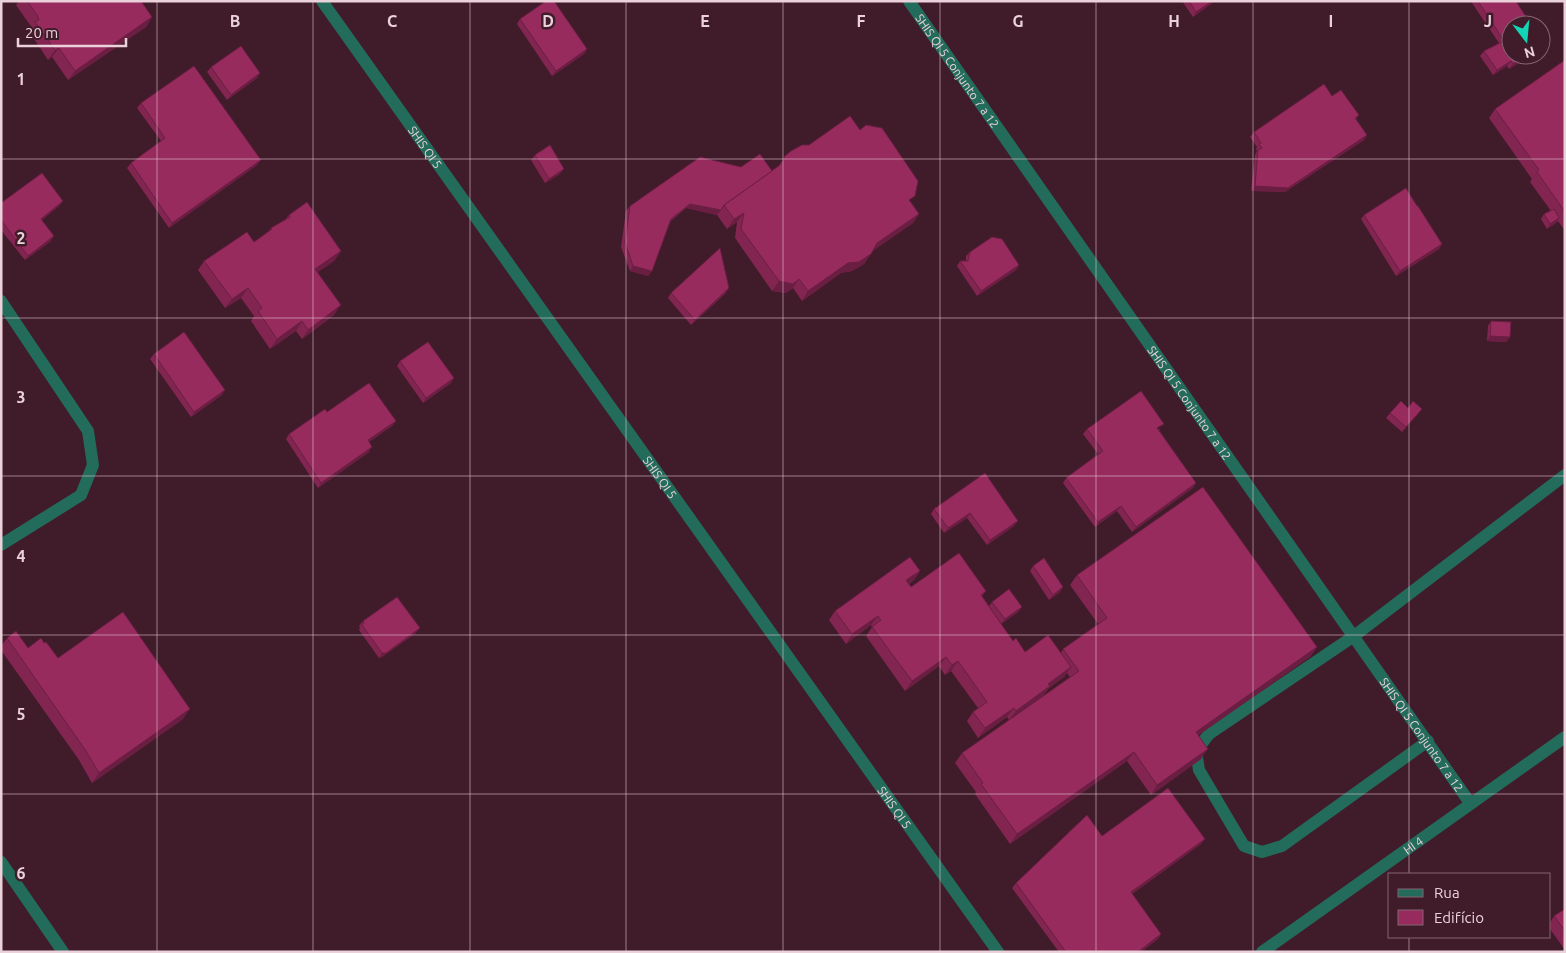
<svg xmlns="http://www.w3.org/2000/svg" width="1566" height="953" viewBox="0 0 1566 953" font-family="Ubuntu,sans-serif">
	<style>
		.lines { fill: none; stroke-linecap: round; stroke-linejoin: round }
		.minor { stroke: #236c5c; stroke-width: 12 }
		.wall { fill: #822551; fill-rule: evenodd }
		.shaded-wall { fill: #6a1e42 }
		.building { fill: #972b5e; stroke: #6a1e42 }
		.grid { fill: none; stroke: #ebd2da; stroke-width: 1; stroke-opacity: 0.55 }
		.labels { text-anchor: middle; dominant-baseline: central; stroke-width: 5; stroke-linejoin: round; paint-order: stroke }
		.street-label { font-size: 12px; fill: #ebd2da; stroke: #401b2a }
		.grid-label { font-size: 16px; text-anchor: middle; font-weight: bold; fill: #ebd2da; stroke: #401b2a; stroke-width: 5; stroke-linejoin: round; paint-order: stroke }
	</style>
	<rect width="100%" height="100%" fill="#401b2a"/>
	<g class="lines">
		<g class="minor">
			<path id="s1" d="M322,1L998,952"/>
			<path id="s2" d="M909,1L1470,803"/>
			<polyline points="1,301 88,431 93,465 81,495 1,545"/>
			<polyline points="1428,741 1282,846 1262,852 1244,846 1199,770 1196,751 1209,734 1354,636 1565,475"/>
			<polyline points="1,862 63,952"/>
			<path id="s3" d="M1262,952L1565,737"/>
		</g>
	</g>
	<g class="wall">
		<polygon points="19,1 141,1 152,17 146,27 68,80 52,57 48,60 29,31 32,27 30,25 16,5"/>
		<polygon points="1182,1 1215,1 1193,17"/>
		<polygon points="1474,1 1516,1 1511,25 1511,55 1531,55 1509,69 1507,66 1493,75 1480,56 1484,51 1499,43 1472,3"/>
		<polygon points="520,19 587,49 584,54 552,76 517,24"/>
		<polygon points="1565,60 1565,231 1558,221 1556,223 1547,229 1541,219 1544,214 1551,211 1530,182 1532,179 1489,118 1495,109"/>
		<polygon points="211,67 260,73 257,78 227,100 207,72"/>
		<polygon points="1332,96 1359,115 1356,119 1367,135 1364,140 1285,192 1251,191 1255,155 1257,151 1256,149 1257,147 1250,137 1254,132"/>
		<polygon points="141,103 257,165 169,228 127,168 131,163 161,141 137,108"/>
		<polygon points="535,155 560,174 545,183 531,160"/>
		<polygon points="785,156 911,202 919,214 913,223 872,251 864,264 852,271 841,273 802,301 793,288 786,293 772,291 735,238 737,222 727,229 717,215 686,208 670,222 652,271 648,276 630,271 621,247 626,211 630,206 741,167 772,171 778,167"/>
		<polygon points="63,201 59,206 42,220 51,241 25,260 1,230 1,203"/>
		<polygon points="1417,206 1442,244 1439,249 1396,276 1361,219 1364,215"/>
		<polygon points="289,215 341,251 334,261 318,272 334,315 302,339 296,331 270,349 251,321 254,316 241,298 225,308 198,270 204,261 254,242 268,232 271,228 285,220"/>
		<polygon points="970,252 1019,265 1016,270 977,296 957,266 960,261 966,261 966,256"/>
		<polygon points="671,293 726,293 691,325 668,298"/>
		<polygon points="1491,321 1510,337 1506,342 1487,341 1488,326"/>
		<polygon points="154,354 222,395 191,417 150,359"/>
		<polygon points="400,361 451,383 423,403 397,366"/>
		<polygon points="1408,408 1418,414 1402,432 1386,418 1390,413"/>
		<polygon points="396,421 392,426 369,442 369,452 318,488 286,439 289,434"/>
		<polygon points="1087,429 1161,429 1159,430 1196,483 1193,488 1132,532 1117,511 1095,527 1063,483 1066,478 1098,454 1083,434"/>
		<polygon points="985,473 1014,526 987,545 967,518 944,533 931,514 934,509"/>
		<polygon points="1033,566 1060,592 1049,600 1030,571"/>
		<path d="M920,571L914,580L909,584L911,587L986,591L982,596L989,606L992,602L1022,607L1018,612L1001,624L1013,641L1025,652L1061,653L1063,649L1098,624L1070,585L1077,575L1317,647L1310,657L1198,735L1201,759L1151,795L1127,761L1010,844L975,794L976,792L955,763L962,753L1009,720L1007,717L978,738L967,721L973,712L978,708L951,671L945,675L939,666L905,691L866,636L872,627L871,625L846,644L829,620L835,611ZM1067,673L1070,677L1043,696L1049,688L1064,677Z"/>
		<polygon points="363,621 416,633 382,657 379,658 359,630 360,627 359,626"/>
		<polygon points="7,638 28,648 44,643 58,658 183,719 92,783 79,760 1,650 1,646"/>
		<polygon points="1102,836 1201,844 1132,894 1161,934 1158,939 1141,952 1059,952 1012,888 1016,883"/>
		<polygon points="1565,909 1565,950 1550,929 1550,923 1554,916"/>
	</g>
	<g class="shaded-wall">
		<polygon points="1212,1 1215,1 1193,17 1196,12"/>
		<polygon points="152,17 146,27 68,80 75,71"/>
		<polygon points="59,48 52,57 48,60 55,50"/>
		<polygon points="587,49 584,54 552,76 556,71"/>
		<polygon points="1527,55 1531,55 1509,69 1513,64"/>
		<polygon points="1511,61 1507,66 1493,75 1497,70"/>
		<polygon points="260,73 257,78 227,100 231,95"/>
		<polygon points="1367,135 1364,140 1285,192 1251,191 1255,186"/>
		<polygon points="261,160 257,165 169,228 172,223"/>
		<polygon points="564,169 560,174 545,183 549,179"/>
		<polygon points="63,201 59,206 37,224 41,219"/>
		<polygon points="690,204 721,210 717,215 686,208 667,224 671,219"/>
		<polygon points="744,213 737,222 727,229 734,219"/>
		<polygon points="919,214 913,223 870,253 877,243"/>
		<polygon points="1559,218 1556,223 1547,229 1550,224"/>
		<polygon points="54,236 51,241 25,260 28,256"/>
		<polygon points="1442,244 1439,249 1396,276 1400,271"/>
		<polygon points="341,251 334,261 309,278 315,269"/>
		<polygon points="871,254 864,264 852,271 841,273 802,301 808,291 848,263"/>
		<polygon points="1019,265 1016,270 977,296 981,291"/>
		<polygon points="633,266 652,271 648,276 630,271"/>
		<polygon points="799,279 793,288 786,293 772,291 779,281"/>
		<polygon points="248,288 241,298 225,308 232,299"/>
		<polygon points="729,288 726,293 691,325 695,320"/>
		<polygon points="341,305 334,315 302,339 308,330"/>
		<polygon points="302,321 296,331 270,349 277,339"/>
		<polygon points="1490,336 1510,337 1506,342 1487,341"/>
		<polygon points="454,378 451,383 423,403 426,398"/>
		<polygon points="225,390 222,395 191,417 194,412"/>
		<polygon points="396,421 392,426 364,445 368,440"/>
		<polygon points="372,447 369,452 318,488 321,483"/>
		<polygon points="1196,483 1193,488 1132,532 1136,527"/>
		<polygon points="1121,506 1117,511 1095,527 1098,522"/>
		<polygon points="970,513 967,518 944,533 948,528"/>
		<polygon points="1018,521 1014,526 987,545 990,540"/>
		<polygon points="920,571 914,580 900,590 906,580"/>
		<polygon points="1063,587 1060,592 1049,600 1053,595"/>
		<polygon points="1022,607 1018,612 1001,624 1005,619"/>
		<polygon points="878,616 871,625 846,644 852,634"/>
		<polygon points="420,628 416,633 382,657 379,658 382,653"/>
		<polygon points="1317,647 1310,657 1189,742 1196,732"/>
		<polygon points="946,657 939,666 905,691 912,681"/>
		<polygon points="958,661 951,671 945,675 952,665"/>
		<polygon points="1071,667 1064,677 1049,688 1043,696 1009,720 1016,711 1048,684"/>
		<polygon points="1014,708 1007,717 978,738 985,728"/>
		<polygon points="190,709 183,719 92,783 99,773"/>
		<polygon points="1208,749 1201,759 1151,795 1157,785"/>
		<polygon points="1134,752 1127,761 1010,844 1017,834"/>
		<polygon points="1205,839 1201,844 1127,897 1131,892"/>
		<polygon points="1161,934 1158,939 1141,952 1138,952"/>
	</g>
	<g class="building">
		<polygon points="27,1 141,1 152,17 75,71 59,48 55,50 35,22 39,20 37,15"/>
		<polygon points="546,1 554,1 587,49 556,71 520,19"/>
		<polygon points="1189,1 1212,1 1196,12"/>
		<polygon points="1478,1 1516,1 1531,25 1511,25 1511,55 1527,55 1513,64 1511,61 1497,70 1484,51 1504,41"/>
		<polygon points="241,46 260,73 231,95 211,67"/>
		<polygon points="1565,60 1565,212 1537,172 1539,170 1495,109"/>
		<polygon points="194,66 261,160 172,223 131,163 165,138 141,103"/>
		<polygon points="1324,84 1332,96 1341,90 1359,115 1355,118 1367,135 1288,188 1255,186 1258,150 1262,148 1259,144 1261,143 1254,132"/>
		<polygon points="850,116 860,130 866,125 882,128 918,181 915,196 909,200 919,214 877,243 871,254 859,262 848,263 808,291 799,279 793,284 779,281 741,229 744,213 734,219 724,205 780,165 785,156 791,151 802,145 809,145"/>
		<polygon points="550,145 564,169 549,179 535,155"/>
		<polygon points="760,154 772,171 724,205 721,210 690,204 671,219 652,271 633,266 625,242 630,206 700,157 741,167"/>
		<polygon points="42,173 63,201 41,219 54,236 28,256 1,220 1,203"/>
		<polygon points="1406,188 1417,206 1418,206 1442,244 1400,271 1364,215"/>
		<polygon points="307,202 341,251 315,269 341,305 308,330 302,321 277,339 258,311 262,308 248,288 232,299 204,261 247,232 254,242 272,229 271,228 290,217 289,215"/>
		<polygon points="1554,209 1559,218 1550,224 1544,214"/>
		<polygon points="992,237 1002,239 1019,265 981,291 960,261 968,261 970,252"/>
		<polygon points="720,248 729,288 695,320 671,293"/>
		<polygon points="1491,321 1511,322 1510,337 1490,336"/>
		<polygon points="184,332 225,390 194,412 154,354"/>
		<polygon points="428,342 454,378 426,398 400,361"/>
		<polygon points="369,383 396,421 368,440 372,447 321,483 289,434 325,409 327,412"/>
		<polygon points="1141,391 1164,424 1157,428 1196,483 1136,527 1121,506 1098,522 1066,478 1103,451 1087,429"/>
		<polygon points="1401,401 1408,408 1413,401 1422,409 1406,427 1390,413"/>
		<polygon points="985,473 1018,521 990,540 970,513 948,528 934,509"/>
		<polygon points="1203,487 1317,647 1196,732 1208,749 1157,785 1134,752 1017,834 981,784 983,783 962,753 1079,671 1063,649 1107,618 1077,575"/>
		<polygon points="959,553 986,591 981,595 1013,641 1016,638 1025,652 1048,635 1071,667 1048,684 1050,686 1016,711 1014,708 985,728 973,712 987,702 958,661 952,665 946,657 912,681 872,627 881,620 878,616 852,634 835,611 910,557 920,571 906,580 911,587"/>
		<polygon points="1044,558 1063,587 1053,595 1033,566"/>
		<polygon points="1009,589 1022,607 1005,619 992,602"/>
		<polygon points="397,597 420,628 386,653 382,653 362,625 364,623 363,621"/>
		<polygon points="123,612 190,709 99,773 86,751 7,638 16,631 28,648 41,638 44,643 46,642 58,658"/>
		<polygon points="1168,788 1205,839 1131,892 1161,934 1138,952 1066,952 1016,883 1087,815 1102,836"/>
		<polygon points="1565,909 1565,931 1554,916"/>
	</g>
	<path class="grid" d="M157,1V952M313,1V952M470,1V952M626,1V952M783,1V952M940,1V952M1096,1V952M1253,1V952M1409,1V874M1,159H1565M1,318H1565M1,476H1565M1,635H1565M1,794H1565M1409,937V952"/>
	<g class="labels">
		<g class="street-label">
			<text stroke="none"><textPath href="#s2" startOffset="85">SHIS QI 5 Conjunto 7 a 12</textPath></text>
			<text stroke="none"><textPath href="#s1" startOffset="179">SHIS QI 5</textPath></text>
			<text stroke="none"><textPath href="#s2" startOffset="490">SHIS QI 5 Conjunto 7 a 12</textPath></text>
			<text stroke="none"><textPath href="#s1" startOffset="584">SHIS QI 5</textPath></text>
			<text stroke="none"><textPath href="#s2" startOffset="895">SHIS QI 5 Conjunto 7 a 12</textPath></text>
			<text stroke="none"><textPath href="#s1" startOffset="989">SHIS QI 5</textPath></text>
			<text stroke="none"><textPath href="#s3" startOffset="185">HI 4</textPath></text>
		</g>
	</g>
	<g class="grid-label">
		<text x="235" y="27">B</text>
		<text x="392" y="27">C</text>
		<text x="548" y="27">D</text>
		<text x="705" y="27">E</text>
		<text x="861" y="27">F</text>
		<text x="1018" y="27">G</text>
		<text x="1174" y="27">H</text>
		<text x="1331" y="27">I</text>
		<text x="1488" y="27">J</text>
		<text x="21" y="85">1</text>
		<text x="21" y="244">2</text>
		<text x="21" y="403">3</text>
		<text x="21" y="562">4</text>
		<text x="21" y="720">5</text>
		<text x="21" y="879">6</text>
	</g>
	<rect width="1566" height="953" fill="none" stroke="#ebd2da" stroke-width="5"/>
	<rect x="1388" y="873" width="162" height="65" fill="#401b2a" stroke="#846470"/>
	<rect x="1398" y="889" width="25" height="8" fill="#236c5c" stroke="#846470"/>
	<text x="1434" y="898" font-size="15" fill="#ebd2da">Rua</text>
	<rect x="1398" y="910" width="25" height="15" fill="#972b5e" stroke="#846470"/>
	<text x="1434" y="923" font-size="15" fill="#ebd2da">Edifício</text>
	<g transform="translate(1526 40) rotate(164)"><circle r="24" fill="#401b2a" stroke="#846470"/>
	<path d="M0-4L9 19L0 12L-9 19Z" fill="#11d5b4"/>
	<text y="-8" font-size="14" font-weight="bold" text-anchor="middle" fill="#ebd2da">N</text>
	</g>
	<path d="M18 38v8h108v-8" fill="none" stroke="#ebd2da" stroke-width="2.5"/>
	<text x="25" y="38" font-size="15" fill="#ebd2da" stroke="#401b2a" stroke-width="4" paint-order="stroke">20 m</text>
</svg>
